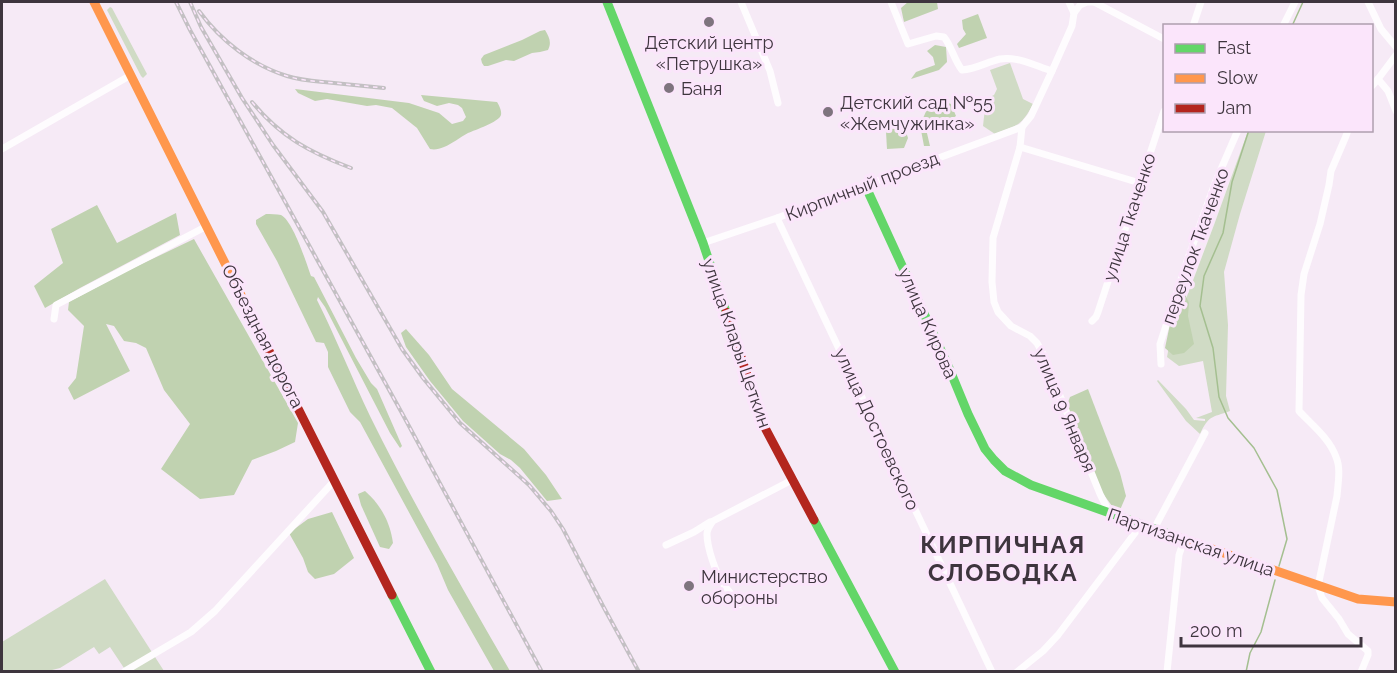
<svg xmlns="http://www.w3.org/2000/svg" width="1397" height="673" viewBox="0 0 1397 673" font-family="Raleway,sans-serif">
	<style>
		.green { fill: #d0dbc5 }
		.forest { fill: #c0d2b0 }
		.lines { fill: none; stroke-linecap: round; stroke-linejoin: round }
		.stream { stroke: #a4bf90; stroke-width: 1.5 }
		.street { stroke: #fefcfe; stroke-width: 7 }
		.fast { stroke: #63d668; stroke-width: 9 }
		.slow { stroke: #ff974d; stroke-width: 9 }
		.jam { stroke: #b3261e; stroke-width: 9 }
		.rail-casing { stroke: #c3c0c3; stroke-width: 4 }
		.rail { stroke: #fbe5fb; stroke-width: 1.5; stroke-dasharray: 4.5; stroke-linecap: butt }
		.poi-dot { fill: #7e747e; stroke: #fbe5fb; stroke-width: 2 }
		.labels { text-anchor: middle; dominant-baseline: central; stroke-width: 6; stroke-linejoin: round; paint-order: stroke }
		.poi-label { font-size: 18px; fill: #3e353e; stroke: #fbe5fb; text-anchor: start }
		.street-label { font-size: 18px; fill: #3e353e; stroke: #fbe5fb }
		.district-label { font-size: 24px; font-weight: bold; letter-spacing: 1.5px; fill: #3e353e; stroke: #fbe5fb }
	</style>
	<rect width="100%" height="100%" fill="#f6eaf6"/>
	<g class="green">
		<polygon points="110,7 112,8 147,74 143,78 141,76 107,10"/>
		<path d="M1010,63L1023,99L1033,104C1021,127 1017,125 995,134L983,126L986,99L994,95L997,89L990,70Z"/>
		<path d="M1248,131H1266L1240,214L1224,272L1228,325L1226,396L1230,411C1211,418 1209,415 1200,434L1186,421L1157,381L1158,380L1186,409L1194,420L1205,421V419L1196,418L1212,412L1203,361L1179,366L1167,357L1170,341L1214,225Z"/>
		<polygon points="105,579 164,671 126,671 110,647 99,654 94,647 60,668 48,671 2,672 2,642"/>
	</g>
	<g class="forest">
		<polygon points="908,2 938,2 937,2 938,9 904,22 901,8"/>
		<polygon points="978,14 987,38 959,48 957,44 966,34 963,29 962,20"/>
		<path d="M545,30C549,37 552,42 548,50L540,52L532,53L514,61L506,60L488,66H484L482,63L481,59L484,55L522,40L540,31Z"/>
		<polygon points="935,45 946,47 947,62 939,70 911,79 916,72 935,65 933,57 927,51"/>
		<path d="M295,89L409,103L439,113L452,124L463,121L466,117L462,108L458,105L449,103L437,106L424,101L421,95L497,102C499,105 502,111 501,115C499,122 475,130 468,133C460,137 452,144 444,147C439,149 435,150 430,149L417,128L392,108L376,105L367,106L327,99L315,101L298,93Z"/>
		<polygon points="941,100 951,104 956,116 950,120 937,122 926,129 930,146 924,146 920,125 928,107"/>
		<polygon points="900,124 904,126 908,138 904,148 887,149 886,132"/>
		<polygon points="97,205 117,243 176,213 180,235 80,288 45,308 34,286 63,263 51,229"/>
		<path d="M266,214C270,214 277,214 281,215C293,221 306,262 311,276L314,277L356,358L371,383L377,389L402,446L400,448L390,433L325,307L318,297L317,300C336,338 352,378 370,416C413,503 462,588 510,671H494L448,590L437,564L360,422L350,412L328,367V352L324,343L316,342L277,261L256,224V220Z"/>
		<polygon points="194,239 298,423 295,442 276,451 252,460 234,495 200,499 161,469 190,424 164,390 146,348 136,343 124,341 114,326 106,324 130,371 74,400 68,388 76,378 84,326 68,310 69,302 125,272"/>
		<polygon points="1180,290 1184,292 1189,303 1188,316 1194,344 1184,353 1173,355 1165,348 1170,324"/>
		<polygon points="406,329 429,355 452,389 524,449 546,475 562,499 547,501 520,468 511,460 500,454 463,421 430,381 406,347 401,333"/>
		<polygon points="1088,389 1120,473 1126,496 1120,510 1115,510 1101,491 1067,405 1070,397"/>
		<path d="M365,491C381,505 390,522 393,543L389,549L380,547L361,505L358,494Z"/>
		<polygon points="332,512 354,558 334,574 315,579 308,572 303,558 289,533 308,519"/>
	</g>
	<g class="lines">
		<g class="stream">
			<polyline points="1292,26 1303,2"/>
			<polyline points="1249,130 1232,182 1223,233 1204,276 1200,306 1213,348 1219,397 1228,418 1254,448 1277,490 1287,539 1279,566"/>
			<polyline points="1246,672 1250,653 1261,632 1275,580"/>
		</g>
		<g class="street">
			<polyline points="741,2 770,71 778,103"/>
			<path d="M891,2L908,44L936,36L944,37C952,47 954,60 962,70C976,69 987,62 1000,59C1017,56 1036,66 1052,71"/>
			<polyline points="1069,2 1074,13"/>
			<polyline points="1093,2 1087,2 1080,5 1074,13 1072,26 1052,71 1031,116 1022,127 1020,147 993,238 992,282 994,302 998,312 1011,326 1030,336 1037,343 1043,354 1100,494 1110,514"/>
			<polyline points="1094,2 1164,39"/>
			<polyline points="1368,2 1381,29 1396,47"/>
			<polyline points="1193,26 1201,2"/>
			<polyline points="1283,26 1295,2"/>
			<polyline points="1378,79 1388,91 1396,111"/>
			<polyline points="1372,86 1378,79 1396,55"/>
			<path d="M1348,130L1346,136L1331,171L1329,185L1320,224L1304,274L1301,295L1299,411C1312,425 1330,439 1336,457C1341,468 1338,483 1337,496L1318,586L1322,598L1339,619L1348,634L1368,651V655L1361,672"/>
			<polyline points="1020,147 1140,183"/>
			<polyline points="2,149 131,75"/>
			<polyline points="777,218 992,672"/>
			<polyline points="703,243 777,218 1022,127"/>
			<polyline points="54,319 56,305 207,226"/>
			<polyline points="1092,321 1096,317 1098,312 1164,111"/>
			<polyline points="1161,364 1160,344 1187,261 1215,183 1238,130"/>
			<polyline points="1154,529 1205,433"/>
			<polyline points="666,545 694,532 710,522"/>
			<path d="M740,604C735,598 729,592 724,585C716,574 707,548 707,534C707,529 710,525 713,521L794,479"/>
			<polyline points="125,671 191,632 215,611 335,480"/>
			<polyline points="1017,672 1043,651 1058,635 1141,525"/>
			<polyline points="1167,672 1179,555 1184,540"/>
		</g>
		<g class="fast">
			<polyline points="607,2 703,243 726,312"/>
			<polyline points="865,185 949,368 968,414 985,449 994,460 1005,471 1031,485 1180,538"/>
			<polyline points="814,520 895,672"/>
			<polyline points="392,595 431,672"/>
		</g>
		<g class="slow">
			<polyline points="94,2 265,343"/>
			<polyline points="1180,538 1358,599 1396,602"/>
		</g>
		<g class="jam">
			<polyline points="726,312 764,426 814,520"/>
			<polyline points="265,343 392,595"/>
		</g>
		<g class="rail-casing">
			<g id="rail">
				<polyline points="176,2 190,30 403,415 542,672"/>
				<polyline points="190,2 201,27 242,98 273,145 323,212 402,349 423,378 460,423 529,485 551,511 563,529 603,606 639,672"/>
				<path d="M199,11C221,41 252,65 287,76C299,80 312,81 324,82C344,84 364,86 384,88"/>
				<path d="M252,102C281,137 309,152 351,168"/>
			</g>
		</g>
		<use href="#rail" class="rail"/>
	</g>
	<g class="poi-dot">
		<circle cx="709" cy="22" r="6"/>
		<circle cx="669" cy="88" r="6"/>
		<circle cx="828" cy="112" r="6"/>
		<circle cx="689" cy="586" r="6"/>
	</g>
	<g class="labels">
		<g class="poi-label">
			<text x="709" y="42" text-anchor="middle">Детский центр<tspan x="709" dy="21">«Петрушка»</tspan></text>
			<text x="681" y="88">Баня</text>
			<text x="840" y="102">Детский сад №55<tspan x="840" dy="21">«Жемчужинка»</tspan></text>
			<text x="701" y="576">Министерство<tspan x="701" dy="21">обороны</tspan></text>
		</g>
		<g class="street-label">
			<text transform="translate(862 186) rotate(-21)">Кирпичный проезд</text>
			<text transform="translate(1129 217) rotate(-72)">улица Ткаченко</text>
			<text transform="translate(1195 246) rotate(-70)">переулок Ткаченко</text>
			<text transform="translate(928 323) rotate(66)">улица Кирова</text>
			<text transform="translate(263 336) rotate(63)">Объездная дорога</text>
			<text transform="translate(737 343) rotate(71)">улица Клары Цеткин</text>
			<text transform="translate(1065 410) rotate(67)">улица 9 Января</text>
			<text transform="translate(877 429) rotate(65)">улица Достоевского</text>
			<text transform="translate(1191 542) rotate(19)">Партизанская улица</text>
		</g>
		<g class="district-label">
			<text x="1003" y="544">КИРПИЧНАЯ<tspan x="1003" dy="28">СЛОБОДКА</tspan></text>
		</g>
	</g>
	<rect width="1397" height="673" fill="none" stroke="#3e353e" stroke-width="6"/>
	<rect x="1163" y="24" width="210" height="108" fill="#fbe5fb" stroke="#af9faf" stroke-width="1.5"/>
	<rect x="1175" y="44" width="30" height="9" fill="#63d668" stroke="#af9faf" stroke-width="1.5"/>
	<text x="1217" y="54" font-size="18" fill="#3e353e">Fast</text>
	<rect x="1175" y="74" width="30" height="9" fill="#ff974d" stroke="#af9faf" stroke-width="1.5"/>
	<text x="1217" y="84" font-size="18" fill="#3e353e">Slow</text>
	<rect x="1175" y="104" width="30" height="9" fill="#b3261e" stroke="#af9faf" stroke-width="1.5"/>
	<text x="1217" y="114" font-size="18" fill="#3e353e">Jam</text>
	<path d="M1181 637v9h180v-9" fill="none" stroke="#3e353e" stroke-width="3"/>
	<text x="1190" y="637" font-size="18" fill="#3e353e" stroke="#fbe5fb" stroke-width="4.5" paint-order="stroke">200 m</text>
</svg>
